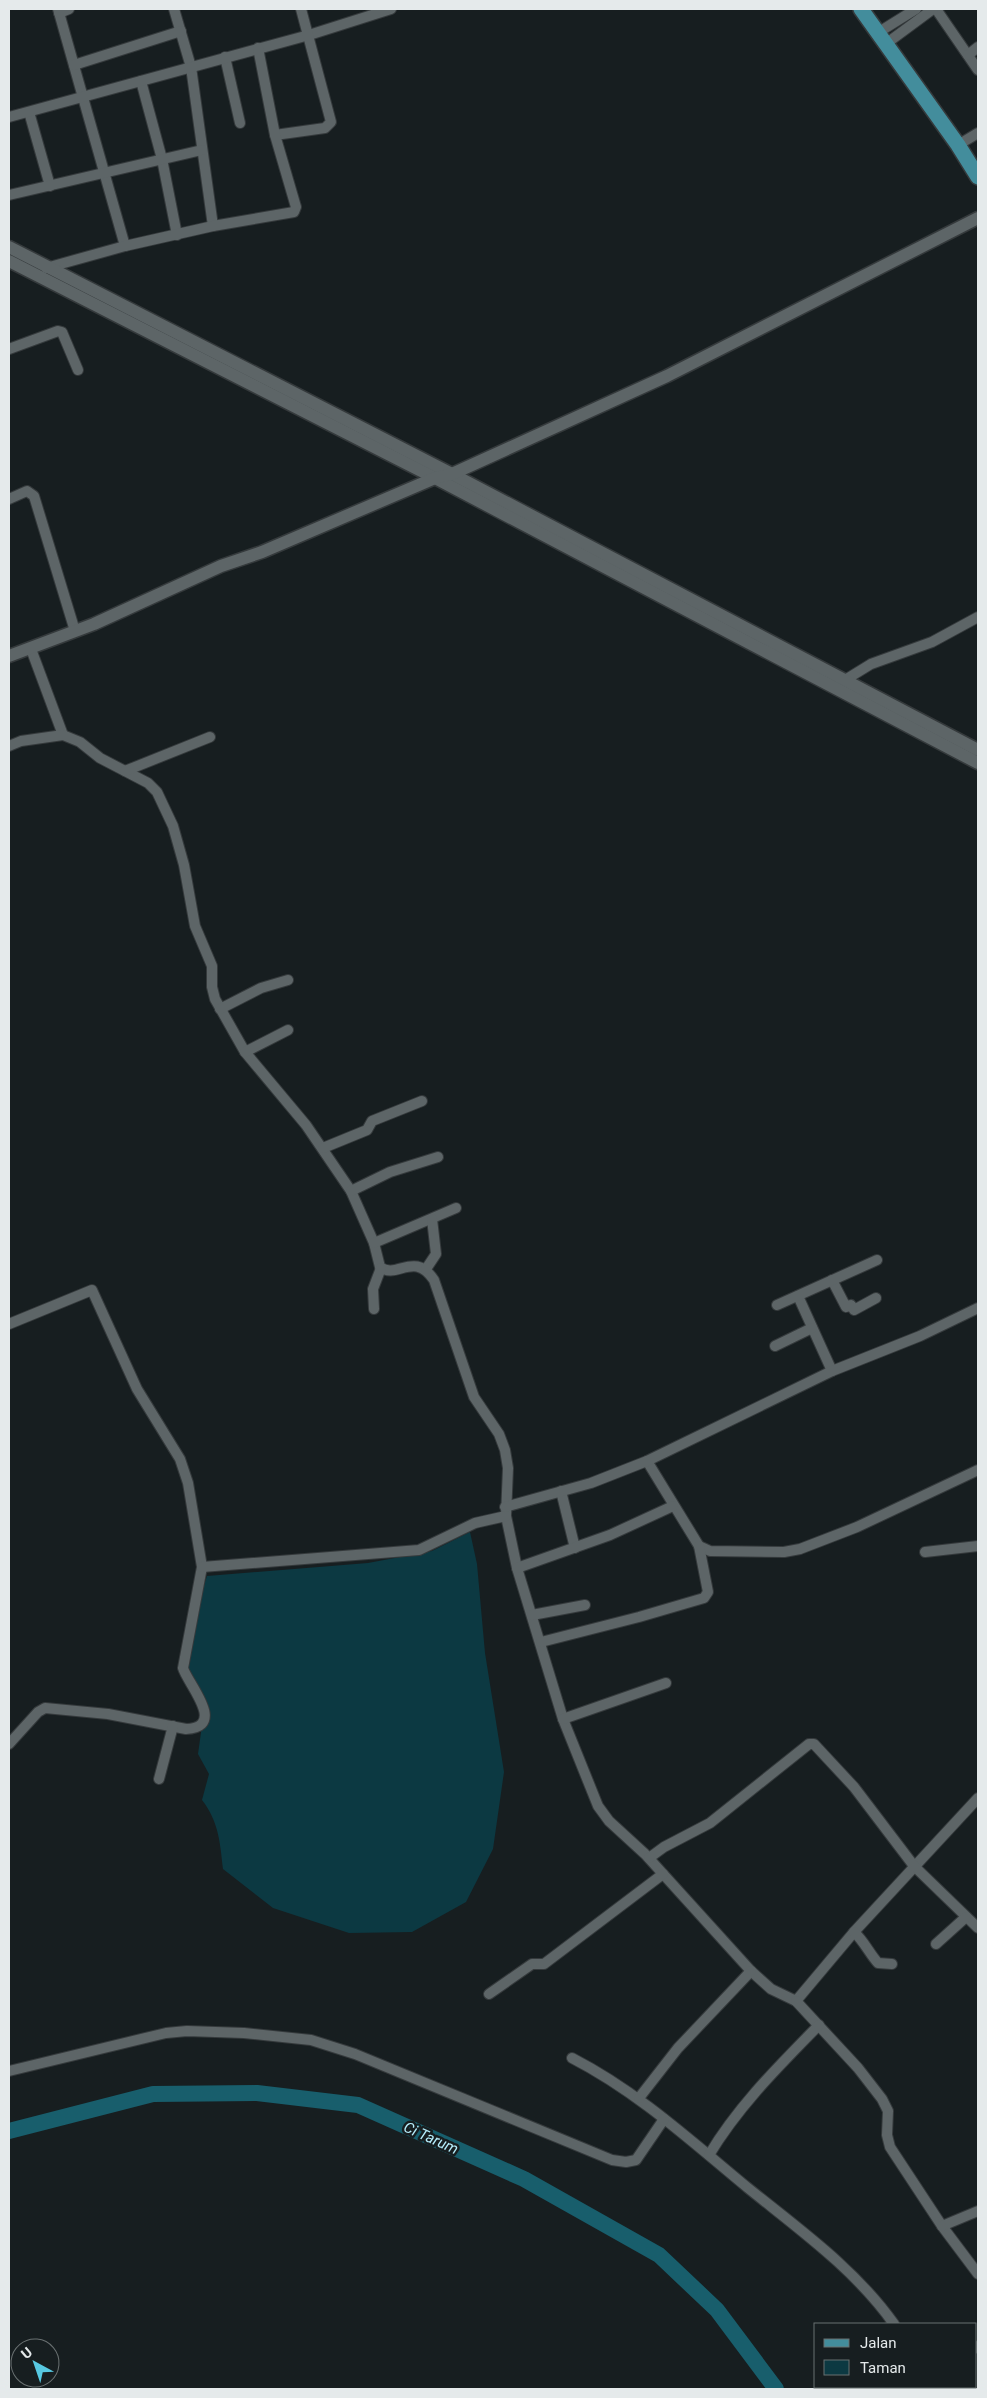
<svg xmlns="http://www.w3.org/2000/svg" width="987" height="2398" viewBox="0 0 987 2398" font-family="Roboto,sans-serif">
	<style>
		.green { fill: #0c3942 }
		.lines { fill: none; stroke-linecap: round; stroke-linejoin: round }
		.river { stroke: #185e6c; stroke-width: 16 }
		.minor-casing { stroke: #353a3c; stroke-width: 12 }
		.tertiary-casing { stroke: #353a3c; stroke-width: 15 }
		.primary-casing { stroke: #353a3c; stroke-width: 18 }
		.minor { stroke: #5d6567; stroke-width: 10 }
		.tertiary { stroke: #5d6567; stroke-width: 12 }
		.primary { stroke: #438d9c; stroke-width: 15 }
		.labels { text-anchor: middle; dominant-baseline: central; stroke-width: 5; stroke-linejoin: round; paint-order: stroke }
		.water-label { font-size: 15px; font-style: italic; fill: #b7effd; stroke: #171e20 }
	</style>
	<rect width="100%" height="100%" fill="#171e20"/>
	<path class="green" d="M470,1532L477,1564L485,1653L504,1772L493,1849L466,1902L412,1932L349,1933L273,1908L223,1869C220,1843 219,1822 202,1800L209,1774L198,1754L203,1718L183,1668L192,1622L207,1576L368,1563L432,1551Z"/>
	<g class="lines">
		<polyline class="river" points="9,2131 153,2094 257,2093 358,2105 524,2179 659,2255 717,2310 776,2389"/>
		<g class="minor-casing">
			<g id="minor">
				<polyline points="58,9 125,246"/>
				<polyline points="174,9 191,67 213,226"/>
				<polyline points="936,9 978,70"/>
				<polyline points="59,13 69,9"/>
				<polyline points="879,32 916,9"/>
				<polyline points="887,43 933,9"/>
				<polyline points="968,55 978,47"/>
				<polyline points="225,57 240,123"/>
				<polyline points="74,65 181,31"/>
				<polyline points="141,81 162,159 177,235"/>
				<polyline points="29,112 50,186"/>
				<polyline points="9,117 309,35 391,9"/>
				<polyline points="275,135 325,128 331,122 301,9"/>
				<polyline points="958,145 978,133"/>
				<polyline points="9,195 202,150"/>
				<polyline points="46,268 125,246 213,226 294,212 296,207 275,135 258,48"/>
				<polyline points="9,349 58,331 62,332 78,370"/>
				<polyline points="9,499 27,491 34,496 75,631"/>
				<polyline points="31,649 63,735"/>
				<polyline points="845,680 871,664 932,642 978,617"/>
				<path d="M9,746L21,741L63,735L80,742L100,758L148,783L157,792L173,826L184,865L195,926L212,966V987L215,999L245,1052L306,1125L351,1191L374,1243L380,1267C397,1280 414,1250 434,1280L474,1397L499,1434L505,1450L508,1468L506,1516L517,1568L563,1719L598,1806L609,1821L645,1854L751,1971L771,1989L796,2001L854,1932L978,1798"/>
				<polyline points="125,771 210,737"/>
				<polyline points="220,1009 261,988 288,980"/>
				<polyline points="245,1052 288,1030"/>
				<polyline points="323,1148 367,1130 372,1121 422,1101"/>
				<polyline points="351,1191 390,1172 438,1157"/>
				<polyline points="374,1243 456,1208"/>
				<polyline points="426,1269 436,1254 432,1219"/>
				<polyline points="832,1280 846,1307 851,1305 854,1310 876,1298"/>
				<polyline points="798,1296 832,1371"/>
				<polyline points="777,1305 877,1260"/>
				<polyline points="374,1309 373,1289 381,1268"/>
				<path d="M9,1324L92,1290L137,1389L180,1459L188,1483L202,1567L183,1668C187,1683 228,1727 186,1729L108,1714L45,1708L38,1712L9,1744"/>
				<polyline points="775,1346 812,1328"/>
				<polyline points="647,1461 699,1546 710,1551 784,1552 800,1549 857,1527 978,1470"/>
				<polyline points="561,1491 575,1548"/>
				<polyline points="505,1507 591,1483 647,1461 832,1371 920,1336 978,1308"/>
				<polyline points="925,1552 978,1546"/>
				<polyline points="202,1567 419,1550 475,1523 506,1516"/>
				<polyline points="517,1568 610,1535 673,1506"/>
				<polyline points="532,1615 585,1605"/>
				<polyline points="541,1642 639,1617 704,1598 708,1592 699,1546"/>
				<polyline points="563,1719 666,1683"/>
				<polyline points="159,1779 173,1726"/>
				<polyline points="649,1858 664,1847 710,1823 809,1744 814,1744 854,1787 914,1866 978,1928"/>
				<path d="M854,1932C864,1941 869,1953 878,1963L892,1964"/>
				<polyline points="936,1944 966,1917"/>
				<polyline points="489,1994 532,1964 544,1964 663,1874"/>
				<polyline points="796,2001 858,2068 882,2099 888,2111 887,2135 890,2147 942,2226 978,2274"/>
				<path d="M572,2058C638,2092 691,2141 748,2188C800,2230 855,2269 894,2324"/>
				<polyline points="9,2071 166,2033 187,2031 244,2033 311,2040 355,2054 612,2160 626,2162 636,2160 664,2119"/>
				<polyline points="639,2098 678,2048 751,1971"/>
				<path d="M709,2155C739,2105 779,2066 819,2025"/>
				<polyline points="942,2226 978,2211"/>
				<polyline points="976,2348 978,2346"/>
				<polyline points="937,2387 939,2389"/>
			</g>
		</g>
		<g class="tertiary-casing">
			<g id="tertiary">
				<polyline points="9,247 452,474 978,750"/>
				<polyline points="9,261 435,478 978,763"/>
				<polyline points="9,656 94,624 221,566 262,552 435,478 452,474 667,376 978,218"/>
			</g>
		</g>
		<g class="primary-casing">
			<polyline id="primary" points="861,9 958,145 978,177"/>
		</g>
		<use href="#minor" class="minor"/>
		<use href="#tertiary" class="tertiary"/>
		<use href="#primary" class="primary"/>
	</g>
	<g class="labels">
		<g class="water-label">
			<text transform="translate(431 2138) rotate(24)">Ci Tarum</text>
		</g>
	</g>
	<rect width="987" height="2398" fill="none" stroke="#e5eaeb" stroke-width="20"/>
	<rect x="814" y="2323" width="162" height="65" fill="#171e20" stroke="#697071"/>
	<rect x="824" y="2339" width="25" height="8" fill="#438d9c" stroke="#697071"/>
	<text x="860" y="2348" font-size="15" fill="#e5eaeb">Jalan</text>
	<rect x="824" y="2360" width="25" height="15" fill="#0c3942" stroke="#697071"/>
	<text x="860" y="2373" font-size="15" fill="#e5eaeb">Taman</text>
	<g transform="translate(35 2363) rotate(320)"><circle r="24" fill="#171e20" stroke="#697071"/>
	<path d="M0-4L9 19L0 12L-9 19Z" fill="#57c9e2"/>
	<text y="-8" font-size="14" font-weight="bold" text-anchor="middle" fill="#e5eaeb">U</text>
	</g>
</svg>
